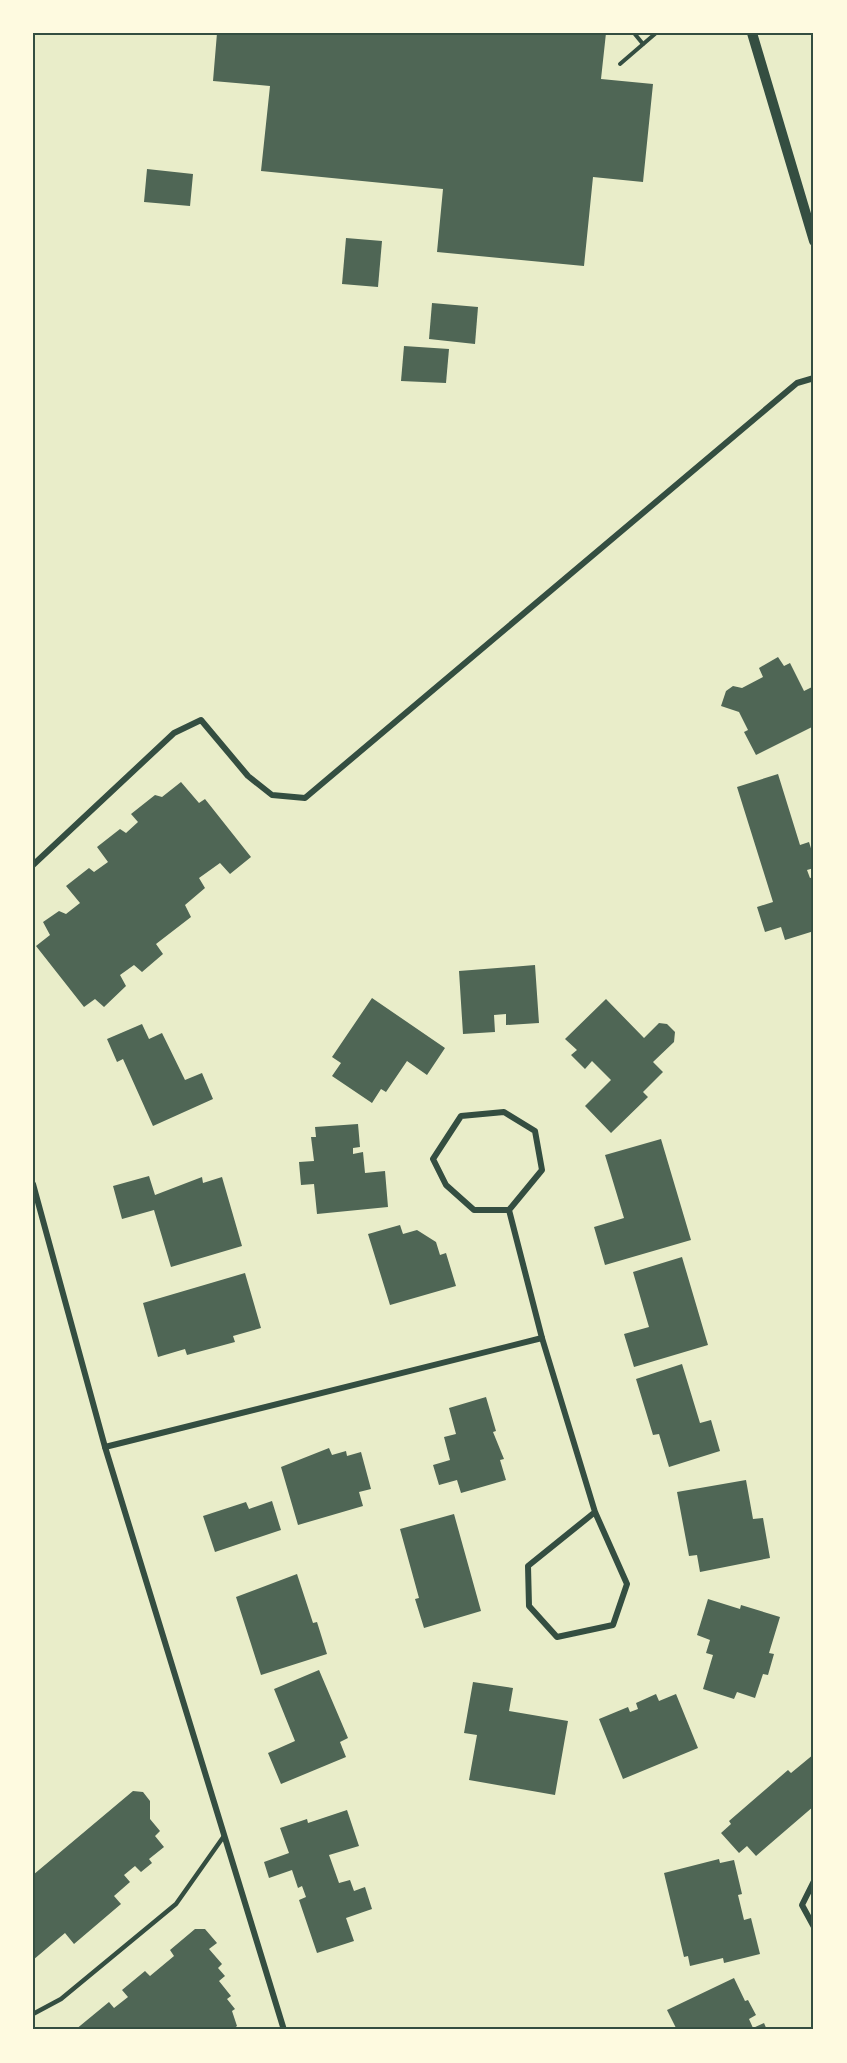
<svg xmlns="http://www.w3.org/2000/svg" width="847" height="2063" viewBox="0 0 847 2063" font-family="'Noto Sans',sans-serif">
	<style>
		.building { fill: #4f6655 }
		.lines { fill: none; stroke-linecap: round; stroke-linejoin: round }
		.path { stroke: #344e41; stroke-width: 4 }
		.service { stroke: #344e41; stroke-width: 4.5 }
		.minor { stroke: #344e41; stroke-width: 6 }
		.tertiary { stroke: #344e41; stroke-width: 10 }
		.neatline { fill: none; stroke: #344e41; stroke-width: 2 }
	</style>
	<rect width="100%" height="100%" fill="#e9edc9"/>
	<g class="building">
		<polygon points="217,33 606,33 601,79 653,84 643,182 593,177 584,266 437,252 443,189 261,171 270,86 213,81"/>
		<polygon points="147,169 193,174 190,206 144,202"/>
		<polygon points="346,238 382,241 378,287 342,284"/>
		<polygon points="432,303 478,307 475,344 429,339"/>
		<polygon points="404,346 449,349 446,383 401,381"/>
		<polygon points="778,657 784,666 790,663 804,691 814,686 814,726 756,755 744,732 748,730 739,712 721,706 726,691 733,686 742,688 763,677 759,668"/>
		<polygon points="778,774 800,845 809,842 814,858 814,868 807,870 810,878 814,877 814,931 785,940 781,927 765,932 757,907 773,902 737,787"/>
		<polygon points="181,782 199,803 205,799 251,857 230,874 220,863 199,878 205,888 185,905 191,917 156,944 163,954 142,972 134,965 120,975 126,986 104,1007 95,999 84,1007 36,946 50,935 43,922 59,911 66,914 80,903 66,886 89,868 94,872 108,862 97,847 120,829 126,833 138,822 131,814 155,795 162,797"/>
		<polygon points="535,965 539,1023 506,1025 506,1014 494,1015 495,1032 463,1034 459,971"/>
		<polygon points="372,998 445,1048 427,1075 407,1061 386,1092 381,1089 372,1103 332,1076 341,1063 332,1057"/>
		<polygon points="606,999 644,1038 659,1023 667,1024 675,1032 674,1042 653,1062 663,1072 643,1092 648,1097 611,1133 585,1106 611,1080 592,1061 585,1069 571,1055 577,1050 565,1039"/>
		<polygon points="142,1024 149,1039 162,1033 185,1080 202,1073 213,1099 153,1126 123,1059 117,1062 107,1039"/>
		<polygon points="358,1124 360,1147 353,1148 353,1154 363,1152 365,1173 385,1171 388,1207 317,1214 314,1184 301,1185 299,1162 314,1161 311,1137 316,1137 315,1127"/>
		<polygon points="661,1139 691,1240 605,1265 594,1227 624,1218 605,1155"/>
		<polygon points="149,1176 155,1195 202,1177 203,1183 222,1177 242,1246 171,1267 154,1210 122,1219 113,1186"/>
		<polygon points="400,1225 403,1234 417,1230 436,1242 440,1255 446,1253 456,1286 390,1305 368,1234"/>
		<polygon points="682,1257 708,1345 634,1367 624,1334 649,1327 633,1272"/>
		<polygon points="245,1273 261,1328 233,1336 235,1342 187,1355 185,1349 158,1357 143,1303"/>
		<polygon points="682,1364 700,1423 711,1420 720,1451 669,1467 659,1434 653,1435 636,1379"/>
		<polygon points="486,1397 496,1431 493,1432 504,1459 500,1460 506,1480 461,1493 457,1480 439,1485 433,1465 450,1460 444,1437 456,1434 449,1408"/>
		<polygon points="329,1448 332,1455 346,1451 347,1456 361,1452 371,1489 359,1492 363,1506 298,1525 281,1467"/>
		<polygon points="746,1480 753,1519 763,1518 770,1558 700,1572 697,1555 689,1556 677,1492"/>
		<polygon points="272,1501 281,1530 215,1552 203,1516 246,1502 249,1509"/>
		<polygon points="454,1514 481,1611 424,1628 415,1599 419,1598 400,1529"/>
		<polygon points="297,1574 313,1623 317,1622 327,1654 261,1675 236,1597"/>
		<polygon points="708,1599 740,1609 741,1605 780,1617 769,1653 774,1654 768,1675 763,1674 755,1698 737,1692 734,1699 703,1689 713,1655 706,1653 710,1640 697,1635"/>
		<polygon points="319,1670 348,1738 340,1742 346,1757 281,1784 268,1753 295,1741 274,1689"/>
		<polygon points="473,1682 513,1688 509,1711 568,1721 555,1795 469,1780 477,1735 464,1733"/>
		<polygon points="656,1694 659,1701 676,1694 698,1748 623,1779 599,1719 628,1707 630,1712 638,1709 636,1703"/>
		<polygon points="814,1754 814,1806 756,1856 747,1846 739,1853 721,1833 731,1824 729,1821 788,1770 791,1773"/>
		<polygon points="133,1791 143,1792 150,1801 150,1819 160,1831 155,1836 164,1847 149,1859 152,1863 141,1872 135,1866 124,1875 130,1882 114,1896 121,1904 74,1944 65,1933 33,1960 33,1875"/>
		<polygon points="347,1810 359,1846 329,1855 339,1883 350,1880 354,1891 365,1887 372,1909 346,1918 354,1941 317,1953 299,1900 306,1897 302,1886 298,1888 292,1870 269,1878 264,1862 289,1853 280,1828 307,1819 308,1823"/>
		<polygon points="719,1859 720,1863 734,1860 742,1894 738,1895 744,1920 751,1918 760,1954 724,1963 723,1958 690,1966 688,1956 684,1957 664,1873"/>
		<polygon points="195,1929 205,1929 217,1943 209,1949 222,1964 218,1968 225,1976 219,1981 231,1996 227,1999 235,2009 232,2011 237,2026 232,2030 75,2030 109,2002 114,2008 128,1997 122,1990 145,1971 150,1976 174,1956 170,1950"/>
		<polygon points="734,1978 745,2001 748,2000 756,2015 749,2019 753,2028 764,2023 767,2030 677,2030 667,2010"/>
	</g>
	<g class="lines">
		<g class="path">
			<polyline points="634,33 643,44"/>
			<polyline points="620,64 656,33"/>
		</g>
		<polyline class="service" points="33,2014 61,1999 176,1904 224,1836"/>
		<g class="minor">
			<polyline points="33,865 174,733 201,720 248,776 272,795 305,798 797,383 814,378"/>
			<polyline points="33,1184 105,1447 284,2030"/>
			<polyline points="509,1210 474,1210 446,1185 433,1159 461,1116 504,1112 535,1131 542,1170 509,1210 542,1338 595,1512 627,1584 613,1625 557,1637 529,1606 528,1566 595,1512"/>
			<polyline points="105,1447 542,1338"/>
			<polyline points="814,1881 802,1905 814,1927"/>
		</g>
		<polyline class="tertiary" points="752,33 814,241"/>
	</g>
	<rect width="847" height="2063" fill="none" stroke="#fefae0" stroke-width="69"/>
	<rect x="34" y="34" width="778" height="1994" class="neatline"/>
</svg>
